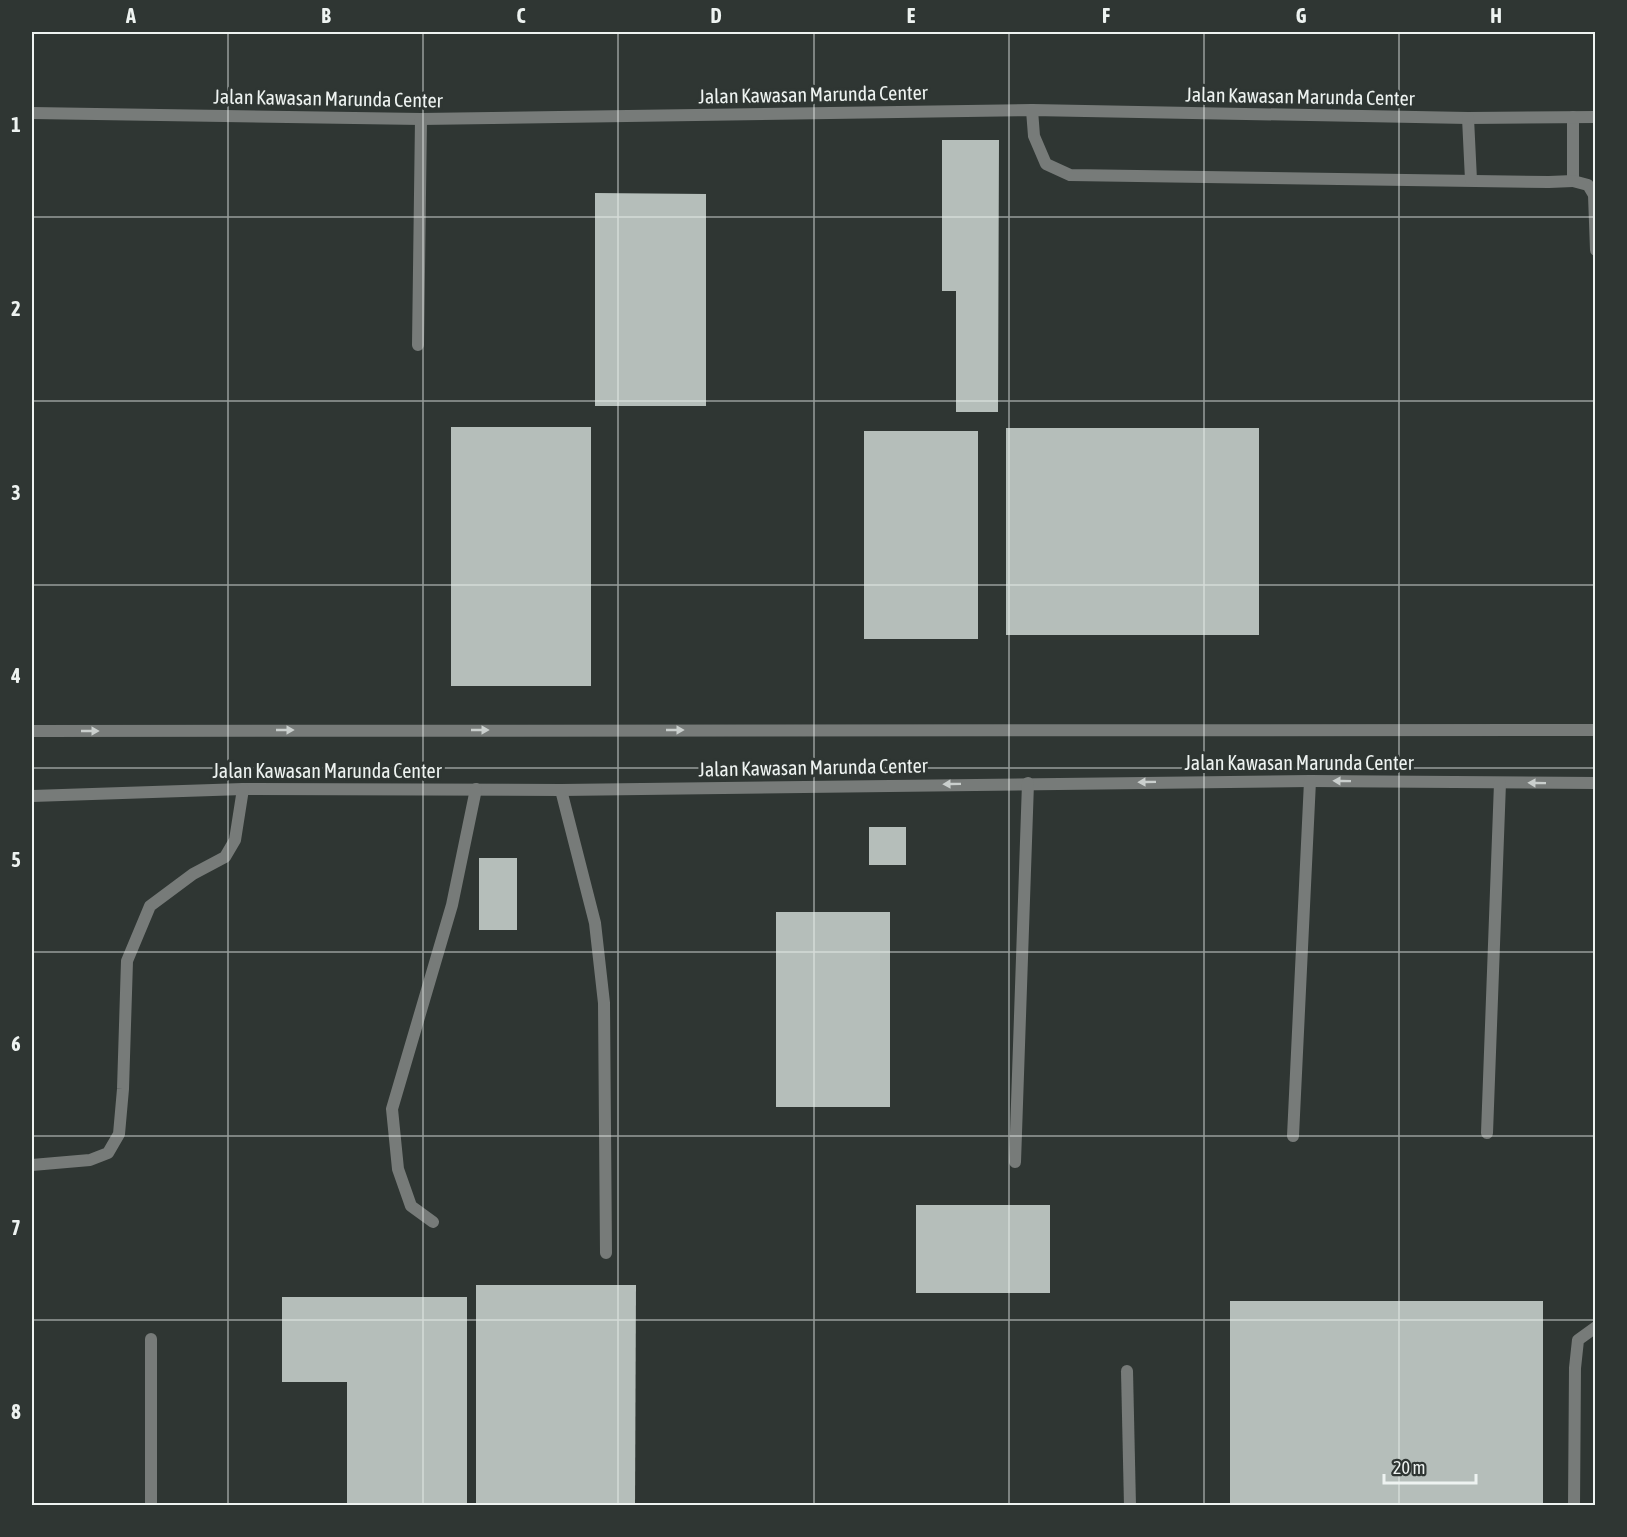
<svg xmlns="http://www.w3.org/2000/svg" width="1627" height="1537" viewBox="0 0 1627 1537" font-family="'Asap Condensed',sans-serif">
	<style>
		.building { fill: #b5beba }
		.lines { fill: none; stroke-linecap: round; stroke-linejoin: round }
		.service { stroke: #777b79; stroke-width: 12 }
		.oneway { fill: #cacfcd }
		.grid { fill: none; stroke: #eef3f1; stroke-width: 1.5; stroke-opacity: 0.55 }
		.labels { text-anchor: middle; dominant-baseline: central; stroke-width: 6; stroke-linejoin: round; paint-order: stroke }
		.street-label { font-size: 20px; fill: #eef3f1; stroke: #2f3633 }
		.neatline { fill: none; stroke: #eef3f1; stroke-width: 2 }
		.grid-label { font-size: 20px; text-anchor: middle; font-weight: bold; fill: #eef3f1 }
	</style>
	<rect width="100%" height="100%" fill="#2f3633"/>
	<g class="building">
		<polygon points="942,140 999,140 998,412 956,412 956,291 942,291"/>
		<polygon points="595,193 706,194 706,406 595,406"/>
		<rect x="451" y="427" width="140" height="259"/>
		<rect x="1006" y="428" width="253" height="207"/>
		<rect x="864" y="431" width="114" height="208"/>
		<rect x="869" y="827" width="37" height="38"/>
		<rect x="479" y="858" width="38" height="72"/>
		<rect x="776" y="912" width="114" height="195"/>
		<rect x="916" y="1205" width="134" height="88"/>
		<polygon points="476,1285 636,1285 635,1506 476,1506"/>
		<polygon points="282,1297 467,1297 467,1506 347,1506 347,1382 282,1382"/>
		<rect x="1230" y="1301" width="313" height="205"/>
	</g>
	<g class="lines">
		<g class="service">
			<polyline points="1032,110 1034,136 1046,164 1070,175 1549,182 1573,181 1573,117"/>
			<polyline points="32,113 421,119 1032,110 1468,118 1596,117"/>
			<polyline points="1468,118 1471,180"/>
			<polyline points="1573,181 1588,185 1594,195 1596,250"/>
			<polyline points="418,345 421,119"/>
			<polyline points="32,731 1596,730"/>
			<polyline points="561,790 595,923 604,1003 606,1253"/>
			<polyline points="32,796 243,789 561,790 1310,781 1596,783"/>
			<polyline points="1487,1133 1500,783"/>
			<polyline points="1293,1136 1310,781"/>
			<polyline points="1015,1162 1028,783"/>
			<polyline points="32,1165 90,1160 108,1153 119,1134 123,1089 127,961 150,906 193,874 225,857 235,840 243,789"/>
			<polyline points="433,1222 411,1206 398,1169 392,1109 452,905 476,789"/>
			<polyline points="151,1339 151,1506"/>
			<polyline points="1127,1371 1130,1506"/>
			<polyline points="1574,1506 1575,1368 1578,1340 1596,1327"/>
		</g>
	</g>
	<defs><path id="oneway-solid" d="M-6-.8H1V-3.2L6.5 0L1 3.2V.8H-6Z" transform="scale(1.5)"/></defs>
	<g class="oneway">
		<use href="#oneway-solid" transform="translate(285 730)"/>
		<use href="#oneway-solid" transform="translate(480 730)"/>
		<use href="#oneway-solid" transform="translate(675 730)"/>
		<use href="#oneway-solid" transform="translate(90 731)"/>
		<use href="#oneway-solid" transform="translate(1342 781) rotate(-179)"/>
		<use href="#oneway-solid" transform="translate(1147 782) rotate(179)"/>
		<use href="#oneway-solid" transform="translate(1537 783) rotate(-179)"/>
		<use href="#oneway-solid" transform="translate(952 784) rotate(179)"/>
	</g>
	<path class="grid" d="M228,32V1506M423,32V1506M618,32V1506M814,32V1506M1009,32V1506M1204,32V1506M1399,32V1506M32,217H1596M32,401H1596M32,585H1596M32,768H1596M32,952H1596M32,1136H1596M32,1320H1596"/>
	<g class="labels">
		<g class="street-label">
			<text transform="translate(813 94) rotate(-1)">Jalan Kawasan Marunda Center</text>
			<text transform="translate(1300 96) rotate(1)">Jalan Kawasan Marunda Center</text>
			<text transform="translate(328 98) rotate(1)">Jalan Kawasan Marunda Center</text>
			<text x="1299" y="762">Jalan Kawasan Marunda Center</text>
			<text transform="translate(813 767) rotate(-1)">Jalan Kawasan Marunda Center</text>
			<text x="327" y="770">Jalan Kawasan Marunda Center</text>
		</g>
	</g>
	<rect width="1627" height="1537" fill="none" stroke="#2f3633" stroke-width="66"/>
	<path d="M1384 1474v9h92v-9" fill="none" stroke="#eef3f1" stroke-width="3"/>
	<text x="1393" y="1474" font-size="18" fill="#eef3f1" stroke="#2f3633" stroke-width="4.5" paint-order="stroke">20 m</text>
	<rect x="33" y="33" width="1561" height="1471" class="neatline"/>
	<g class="grid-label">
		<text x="131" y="23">A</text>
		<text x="326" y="23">B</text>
		<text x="521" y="23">C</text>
		<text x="716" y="23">D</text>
		<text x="911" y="23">E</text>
		<text x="1106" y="23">F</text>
		<text x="1301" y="23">G</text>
		<text x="1496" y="23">H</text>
		<text x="16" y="132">1</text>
		<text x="16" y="316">2</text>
		<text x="16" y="500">3</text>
		<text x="16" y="683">4</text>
		<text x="16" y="867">5</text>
		<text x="16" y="1051">6</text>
		<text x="16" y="1235">7</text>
		<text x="16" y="1419">8</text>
	</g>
</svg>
